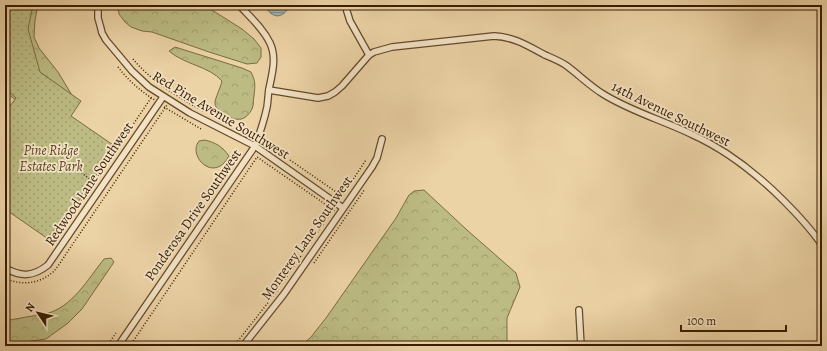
<svg xmlns="http://www.w3.org/2000/svg" width="827" height="351" viewBox="0 0 827 351" font-family="Alegreya,serif">
	<style>
		.forest { fill: url(#forest-crowns); stroke: #7a6c42 }
		.park { fill: url(#park-dots); stroke: #7a6c42 }
		.water { fill: url(#water-rules); stroke: #75786c }
		.lines { fill: none; stroke-linecap: round; stroke-linejoin: round }
		.minor-casing { stroke: #644a2a; stroke-width: 8 }
		.path { stroke: #371d00; stroke-width: 1.5; stroke-dasharray: 1 2; stroke-linecap: butt }
		.minor { stroke: #f3e2c5; stroke-width: 5.5 }
		.labels { text-anchor: middle; dominant-baseline: central; stroke-width: 3.5; stroke-linejoin: round; paint-order: stroke }
		.street-label { font-size: 14px; fill: #371d00; stroke: #f3e2c5 }
		.park-label { font-size: 14px; font-style: italic; fill: #584421; stroke: #f3e2c5 }
	</style>
	<defs>
		<pattern id="forest-crowns" width="20" height="18" patternUnits="userSpaceOnUse"><rect width="20" height="18" fill="#bcbb83"/><path d="M2 6a3 3 0 1 1 6 0M12 15a3 3 0 1 1 6 0" fill="none" stroke="#a2a06f"/></pattern>
		<pattern id="park-dots" width="8" height="8" patternUnits="userSpaceOnUse"><rect width="8" height="8" fill="#bcbb83"/><path d="M2 2h.1M6 6h.1" fill="none" stroke="#a2a06f" stroke-width="1.8" stroke-linecap="round"/></pattern>
		<pattern id="water-rules" width="6" height="5" patternUnits="userSpaceOnUse"><rect width="6" height="5" fill="#9fb4b4"/><path d="M0 2.5h6" fill="none" stroke="#829290"/></pattern>
	</defs>
	<rect width="100%" height="100%" fill="#ecd3a6"/>
	<filter id="stains"><feTurbulence type="fractalNoise" baseFrequency=".005" numOctaves="4"/><feColorMatrix values="0 0 0 0 .2 0 0 0 0 .09 0 0 0 0 .02 0 0 0 .5 -.17"/></filter>
	<radialGradient id="worn" r=".72"><stop offset=".6" stop-color="#630" stop-opacity="0"/><stop offset="1" stop-color="#630" stop-opacity=".3"/></radialGradient>
	<g class="forest">
		<polygon points="5,5 38,5 35,20 34,37 39,48 58,72 73,97 20,103 5,92"/>
		<polygon points="118,5 204,5 242,29 254,39 261,48 261,57 257,63 247,64 209,52 152,32 142,31 131,27 125,22 119,14"/>
		<path d="M175,47L242,68L251,72C256,82 255,86 254,96C253,100 254,105 252,109C250,113 246,118 241,119C233,121 214,112 215,102C215,99 221,86 222,81C209,66 185,65 169,51Z"/>
		<path d="M205,140C216,143 222,146 229,156C214,184 187,156 199,141Z"/>
		<polygon points="424,190 467,230 516,273 520,287 507,318 507,346 301,346 311,337 326,318 396,218 409,195 414,191"/>
		<path d="M111,258L114,262L110,268L82,309L68,323L46,339L18,343L11,346H5V320C15,320 23,317 33,316C37,315 41,315 45,314C72,308 88,279 104,259Z"/>
	</g>
	<polygon class="park" points="5,5 33,5 28,29 40,72 81,101 71,116 116,147 51,241 5,209 5,113 16,98 5,88"/>
	<path class="water" d="M264,5H291C282,19 273,20 264,5Z"/>
	<g class="lines">
		<g class="minor-casing">
			<g id="minor">
				<polyline points="98,5 98,18 100,25 102,33 106,40 132,71 149,87 190,113 255,146 343,208"/>
				<polyline points="345,5 350,21 369,55"/>
				<path d="M269,90L318,98L328,96L335,92L342,86L369,55L374,52L392,47L494,36C515,37 528,46 545,55C552,58 560,61 567,66C579,75 590,86 603,94C630,111 662,120 691,134C727,150 756,173 784,201C798,215 811,229 822,245"/>
				<path d="M5,268C21,277 33,277 48,265L163,97"/>
				<polyline points="579,310 581,346"/>
				<path d="M118,346L255,146C260,133 264,121 267,107C268,101 268,95 269,89C272,74 277,58 270,43C263,28 250,17 239,5"/>
				<polyline points="243,346 284,294 372,167 377,158 382,139"/>
			</g>
		</g>
		<g class="path">
			<path d="M133,59C152,82 181,99 207,113"/>
			<path d="M118,67C128,80 140,91 155,100"/>
			<polyline points="164,107 201,129"/>
			<polyline points="290,160 342,196"/>
			<polyline points="79,171 94,182"/>
			<polyline points="340,199 366,160"/>
			<polyline points="53,243 151,98"/>
			<polyline points="314,263 365,189"/>
			<path d="M5,278C21,286 39,284 53,272C58,267 62,260 66,254L167,105"/>
			<polyline points="107,346 116,333"/>
			<polyline points="130,346 257,157 335,211"/>
			<polyline points="234,346 274,295 333,210"/>
		</g>
		<use href="#minor" class="minor"/>
	</g>
	<g class="labels">
		<g class="street-label">
			<text transform="translate(671 114) rotate(26)">14th Avenue Southwest</text>
			<text transform="translate(221 115) rotate(31)">Red Pine Avenue Southwest</text>
			<text transform="translate(89 184) rotate(-56)">Redwood Lane Southwest</text>
			<text transform="translate(193 215) rotate(-55)">Ponderosa Drive Southwest</text>
			<text transform="translate(307 238) rotate(-55)">Monterey Lane Southwest</text>
		</g>
		<g class="park-label">
			<text x="51" y="150">Pine Ridge<tspan x="51" dy="16">Estates Park</tspan></text>
		</g>
	</g>
	<rect width="827" height="351" fill="none" stroke="#ecd3a6" stroke-width="20"/>
	<rect x="6" y="6" width="815" height="339" fill="none" stroke="#371d00" stroke-width="2"/>
	<rect x="10" y="10" width="807" height="331" fill="none" stroke="#371d00"/>
	<g transform="translate(38 313) rotate(305)" stroke="#f3e2c5" stroke-width="3" paint-order="stroke">
	<path d="M0-3L7 15L0 10L-7 15Z" fill="#371d00"/>
	<text y="-6" font-size="11" font-weight="bold" text-anchor="middle" fill="#371d00">N</text>
	</g>
	<path d="M681 325v6h105v-6" fill="none" stroke="#371d00" stroke-width="2"/>
	<text x="687" y="325" font-size="12" fill="#371d00" stroke="#f3e2c5" stroke-width="3" paint-order="stroke">100 m</text>
	<rect width="100%" height="100%" filter="url(#stains)"/>
	<rect width="100%" height="100%" fill="url(#worn)"/>
</svg>
